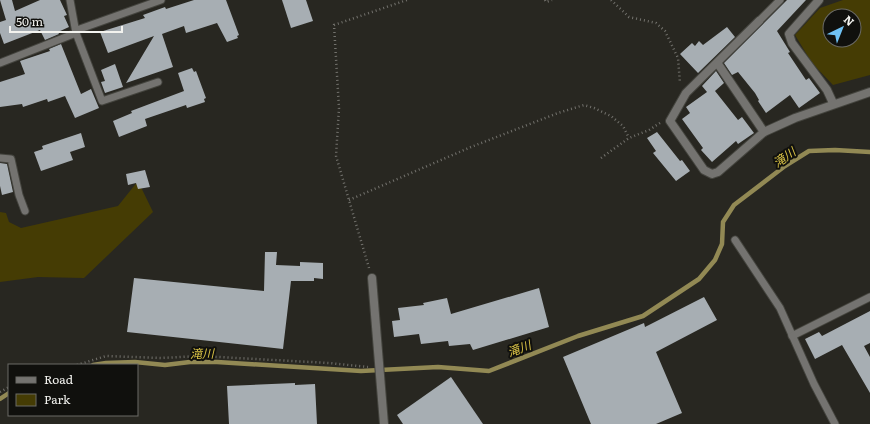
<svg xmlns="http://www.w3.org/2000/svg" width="870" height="424" viewBox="0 0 870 424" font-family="Literata,'Noto Sans JP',serif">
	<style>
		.green { fill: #453c04; fill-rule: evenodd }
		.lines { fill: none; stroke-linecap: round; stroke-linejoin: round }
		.stream { stroke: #928954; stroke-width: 4.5 }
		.building { fill: #a7aeb3 }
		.service-casing { stroke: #44443e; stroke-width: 9 }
		.minor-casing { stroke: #44443e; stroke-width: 10 }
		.path { stroke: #73726d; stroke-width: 2.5; stroke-dasharray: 1 3; stroke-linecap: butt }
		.service { stroke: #747370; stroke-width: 7 }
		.minor { stroke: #747370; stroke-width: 8 }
		.labels { text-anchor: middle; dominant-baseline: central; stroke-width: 4; stroke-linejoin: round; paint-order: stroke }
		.water-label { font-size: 12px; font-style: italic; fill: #dac346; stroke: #10100d }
	</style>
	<rect width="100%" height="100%" fill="#282721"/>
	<g class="green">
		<path d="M843,0H870V75L833,85L812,63L795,35L820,8ZM830,16H854V40H830Z"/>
		<polygon points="138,181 153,212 84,278 38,277 0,282 0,212 6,213 9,222 21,228 118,206"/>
	</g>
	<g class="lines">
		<g class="stream">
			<polyline points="93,365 106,363 135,362 165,365 190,362 217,362 361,371 438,367 489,371 578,336 643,316 699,279 715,260 722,244 723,222 734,205 785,166 809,151 835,150 870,152"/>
			<polyline points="0,399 9,393"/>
		</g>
	</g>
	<g class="building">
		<polygon points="0,0 12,0 15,11 40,0 60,0 67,15 64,16 69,27 58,32 59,34 45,40 40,30 4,44 0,33 0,22 6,20"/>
		<polygon points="194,0 226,0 239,35 237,36 238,38 227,42 217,23 186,33 184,26 162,34 173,67 126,83 154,36 108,53 100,32 145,18 143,15 165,7 166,9"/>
		<polygon points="282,0 306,0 313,21 291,28"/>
		<polygon points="787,0 806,0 777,31 790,52 788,53 806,80 809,78 820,93 799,108 790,95 766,113 758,101 759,100 755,93 738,72 732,75 724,63"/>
		<polygon points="727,27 735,37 698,73 680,54 692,43 695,46 699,41 703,45"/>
		<polygon points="61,44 81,94 91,89 99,108 75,118 65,96 48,102 47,99 23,107 22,104 0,107 0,82 25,74 20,61 50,51 49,49"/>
		<polygon points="115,64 123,87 105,93 101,82 105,81 101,70"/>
		<polygon points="192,68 194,72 196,71 206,98 204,99 205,102 187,108 186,105 145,119 147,126 119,137 113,121 132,113 131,111 184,91 178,73"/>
		<polygon points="716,71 724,83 715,91 738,120 742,117 754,133 738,144 736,141 712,162 701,150 703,148 682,119 690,113 686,107 707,92 702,86"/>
		<polygon points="657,132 680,161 682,160 690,171 676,181 653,153 656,151 647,138"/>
		<polygon points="81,133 85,147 70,152 73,160 41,171 34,152 43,149 42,146"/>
		<polygon points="0,163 7,164 13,192 2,195 0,186"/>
		<polygon points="145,170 150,187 138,189 136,183 128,185 126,174"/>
		<polygon points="265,252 277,252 276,265 300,266 300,262 323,263 323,279 314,278 314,281 291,281 283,349 127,332 134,278 264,291"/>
		<polygon points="539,288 549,327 473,350 470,344 449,346 448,341 421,344 419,334 394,337 392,321 400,320 398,308 424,305 423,303 447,298 451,314"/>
		<polygon points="704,297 717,320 656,352 682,413 656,424 591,424 563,357 644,323 645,327"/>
		<polygon points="870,311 870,343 864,346 870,357 870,393 842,345 815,359 805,339 819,332 822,336"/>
		<polygon points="451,377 483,424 403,424 397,415"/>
		<polygon points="295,383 295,385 315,384 317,424 229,424 227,386"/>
	</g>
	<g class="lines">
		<g class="service-casing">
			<g id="service">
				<polyline points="70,0 76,33 102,101 158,82"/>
				<polyline points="759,21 780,0"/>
				<polyline points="77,30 161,0"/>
				<polyline points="0,63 76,33"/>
				<polyline points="0,158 11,159 19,195 25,211"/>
				<polyline points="735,240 780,308 814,384 835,424"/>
				<polyline points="792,336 870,297"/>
			</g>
		</g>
		<g class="minor-casing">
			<g id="minor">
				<polyline points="819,0 789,34 792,43 827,90 833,103"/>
				<polyline points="759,21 686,93 670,121 704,170 712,174 718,172 764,132 795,118 870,92"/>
				<polyline points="718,64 764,132"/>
				<polyline points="372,278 384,424"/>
			</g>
		</g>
		<g class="path">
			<polyline points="545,0 546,2 552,0"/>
			<polyline points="611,0 629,17 656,23 665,31 678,58 680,83"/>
			<polyline points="601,158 629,138 649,130 660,123"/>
			<polyline points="349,200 471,147 558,113 584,105 594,108 611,116 623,126 629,138"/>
			<polyline points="369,268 336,156 339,108 334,25 407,0"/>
			<polyline points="77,365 106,356 161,358 200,356 329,363 368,367"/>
			<polyline points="0,392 9,387"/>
		</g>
		<use href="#service" class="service"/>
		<use href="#minor" class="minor"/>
	</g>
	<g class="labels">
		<g class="water-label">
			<text transform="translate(784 157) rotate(-35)">滝川</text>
			<text transform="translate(519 348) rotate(-21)">滝川</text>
			<text transform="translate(202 353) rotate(-1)">滝川</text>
		</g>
	</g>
	<rect x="8" y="364" width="130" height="52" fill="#10100d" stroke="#6b6b67"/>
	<rect x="16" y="377" width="20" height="6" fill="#747370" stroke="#6b6b67"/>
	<text x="44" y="384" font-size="12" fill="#f3f3ef">Road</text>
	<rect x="16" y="394" width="20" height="12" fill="#453c04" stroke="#6b6b67"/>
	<text x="44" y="404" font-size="12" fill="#f3f3ef">Park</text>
	<g transform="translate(842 28) rotate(43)"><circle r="19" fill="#10100d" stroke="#6b6b67"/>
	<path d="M0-3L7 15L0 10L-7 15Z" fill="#70c2f4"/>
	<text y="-6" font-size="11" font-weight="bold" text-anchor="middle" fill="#f3f3ef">N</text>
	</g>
	<path d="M10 26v6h112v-6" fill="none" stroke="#f3f3ef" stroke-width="2"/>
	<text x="16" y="26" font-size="12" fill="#f3f3ef" stroke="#10100d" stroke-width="3" paint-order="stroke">50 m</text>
</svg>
